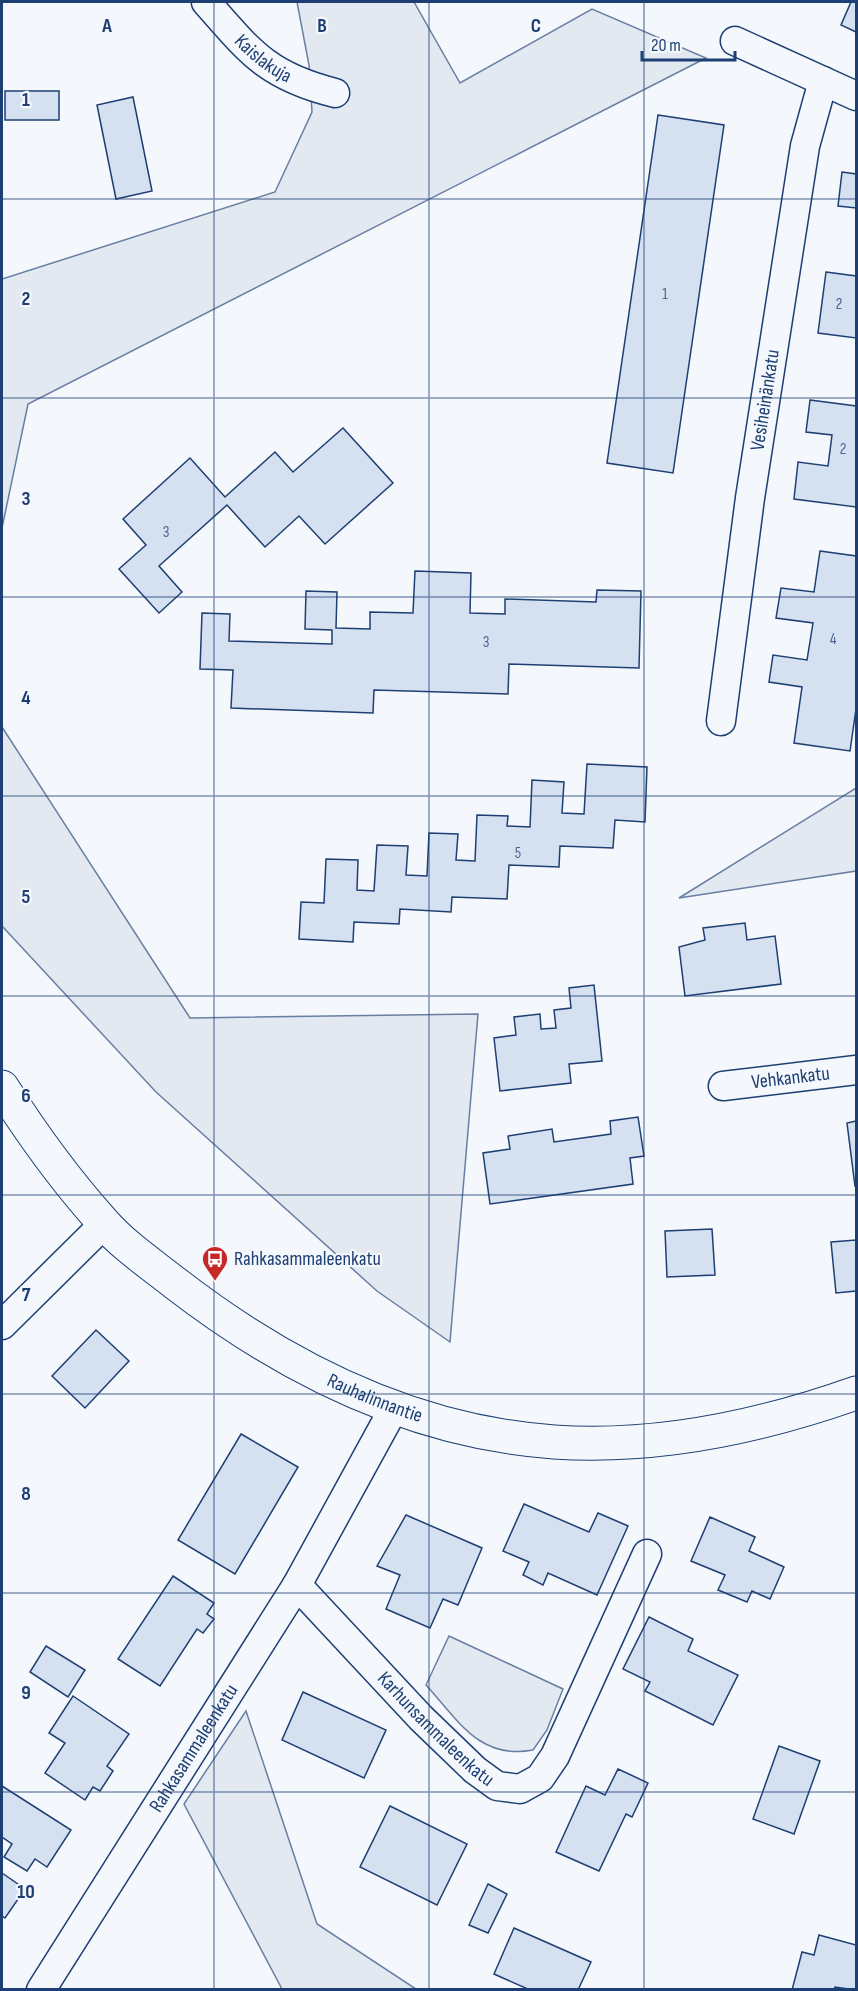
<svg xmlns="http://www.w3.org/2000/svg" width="858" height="1991" viewBox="0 0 858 1991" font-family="'Sofia Sans Condensed',sans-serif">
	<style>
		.green { fill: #e3e9f0; stroke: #687fa3; stroke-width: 1.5 }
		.building { fill: #d5e0f0; stroke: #1d3f73; stroke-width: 1.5 }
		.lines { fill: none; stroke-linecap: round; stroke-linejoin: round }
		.minor-casing { stroke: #1d3f73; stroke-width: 31 }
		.tertiary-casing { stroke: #1d3f73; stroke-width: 35 }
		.minor { stroke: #f4f7fb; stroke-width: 28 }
		.tertiary { stroke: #f4f7fb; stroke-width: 33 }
		.grid { fill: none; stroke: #1d3f73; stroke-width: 1.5; stroke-opacity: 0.55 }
		.labels { text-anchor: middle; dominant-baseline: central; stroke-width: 4.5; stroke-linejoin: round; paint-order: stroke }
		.number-label { font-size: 16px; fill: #4b6792 }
		.street-label { font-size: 20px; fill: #1d3f73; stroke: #f4f7fb }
		.poi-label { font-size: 20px; fill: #1d3f73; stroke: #f4f7fb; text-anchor: start }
		.grid-label { font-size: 20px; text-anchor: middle; font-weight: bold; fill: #1d3f73; stroke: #f4f7fb; stroke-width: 4.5; stroke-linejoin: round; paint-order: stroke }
	</style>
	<rect width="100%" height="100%" fill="#f4f7fb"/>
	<g class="green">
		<polygon points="297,2 414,2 460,83 592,9 706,58 28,404 2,528 2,279 275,192 312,112 309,65"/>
		<polygon points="2,727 190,1018 478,1014 450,1342 377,1291 156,1092 2,926"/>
		<polygon points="856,788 856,871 679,898"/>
		<path d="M449,1636L563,1689L547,1730L533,1750C479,1760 458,1720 426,1685Z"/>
		<polygon points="246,1711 317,1924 416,1989 282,1989 184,1804"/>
	</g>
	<g class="building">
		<polygon points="851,2 856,2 856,32 841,25"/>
		<rect x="5" y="91" width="54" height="29"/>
		<polygon points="133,97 152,191 116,199 97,105"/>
		<polygon points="658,115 724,125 673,473 607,463"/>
		<polygon points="842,172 856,174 856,208 838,206"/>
		<polygon points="826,272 856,276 856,338 818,333"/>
		<polygon points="810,400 856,406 856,507 794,499 798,462 828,466 832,435 806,432"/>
		<polygon points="343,428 393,483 325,544 299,516 265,547 227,505 159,566 182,592 159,613 119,569 146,545 123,519 190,458 225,497 275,452 293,472"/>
		<polygon points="820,551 856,556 856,709 850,751 794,743 802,687 769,682 773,655 807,660 813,623 776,618 781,588 814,592"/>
		<polygon points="415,571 471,573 470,613 505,614 505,599 596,602 597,590 641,591 639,668 509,664 508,694 374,690 373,713 231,708 233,670 200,669 202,613 230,614 229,641 332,644 332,630 305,629 306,591 337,592 336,628 370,629 370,612 413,613"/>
		<polygon points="587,764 647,767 645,822 615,820 613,848 560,846 559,867 509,865 507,899 452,897 451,912 400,909 399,924 354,922 353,942 299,939 301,902 324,903 326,859 358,860 357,890 374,891 377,845 408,846 406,875 427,876 429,833 458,834 456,860 475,861 477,815 508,816 507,826 530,827 532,780 564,782 562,813 584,814"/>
		<polygon points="745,923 747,940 775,936 781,984 685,996 679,947 705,940 703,928"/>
		<polygon points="594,985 602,1061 569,1064 571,1083 500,1091 494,1038 516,1035 514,1017 540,1014 541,1029 556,1028 554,1010 571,1008 569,988"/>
		<polygon points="638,1117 644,1156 630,1158 633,1184 490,1204 483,1153 510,1149 508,1136 552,1129 554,1142 611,1134 610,1121"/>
		<polygon points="856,1121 856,1186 855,1186 847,1123"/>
		<polygon points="712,1229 715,1275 667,1277 665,1231"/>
		<polygon points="856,1240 856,1291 836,1293 831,1242"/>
		<polygon points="96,1330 129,1361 85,1408 52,1376"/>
		<polygon points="241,1434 298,1467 235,1574 178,1540"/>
		<polygon points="524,1504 589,1532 598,1513 628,1526 597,1595 548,1573 543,1585 523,1575 529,1562 503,1551"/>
		<polygon points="406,1515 482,1548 458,1605 443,1599 430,1628 386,1609 400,1575 377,1566"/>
		<polygon points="710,1517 755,1537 749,1551 784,1567 770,1599 752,1591 747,1602 718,1590 725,1575 691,1561"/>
		<polygon points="173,1576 214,1603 207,1614 214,1619 203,1633 197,1629 160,1686 118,1659"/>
		<polygon points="649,1617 693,1639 688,1651 738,1675 713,1725 645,1691 650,1682 623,1669"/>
		<polygon points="46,1646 85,1670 68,1697 30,1672"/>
		<polygon points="303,1692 386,1730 364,1778 282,1740"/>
		<polygon points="73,1696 129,1734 107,1766 113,1771 100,1791 93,1787 85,1800 45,1773 65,1743 49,1733"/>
		<polygon points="779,1746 820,1761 794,1834 753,1819"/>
		<polygon points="618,1769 648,1783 632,1817 626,1814 599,1871 556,1852 586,1786 605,1795"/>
		<polygon points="2,1786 71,1830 47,1867 35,1859 27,1871 4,1857 12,1844 2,1837"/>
		<polygon points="390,1806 467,1844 437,1905 360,1867"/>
		<polygon points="2,1873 25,1889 5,1918 2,1916"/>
		<polygon points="488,1884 507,1894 488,1933 469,1925"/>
		<polygon points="514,1928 591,1962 578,1990 530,1990 494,1974"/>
		<polygon points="819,1935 856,1945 856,1990 835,1987 834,1990 792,1990 802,1952 814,1955"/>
	</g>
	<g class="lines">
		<g class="minor-casing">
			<g id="minor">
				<path id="s1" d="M206,2C250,52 267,76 335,93"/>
				<polyline points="735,41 856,96"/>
				<path id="s2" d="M721,721L750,498L805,146L823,81"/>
				<path id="s3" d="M723,1086L856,1070"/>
				<polyline points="2,1325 104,1224"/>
				<path id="s4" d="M297,1585L421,1718L475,1770L497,1786L520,1789L540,1778L555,1756L647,1554"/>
				<path id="s5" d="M41,1990L297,1585L394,1408"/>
			</g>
		</g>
		<g class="tertiary-casing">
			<g id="tertiary">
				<path id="s6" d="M2,1087C32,1134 66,1181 103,1222C124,1246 151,1264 175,1283C285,1368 413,1432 554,1442C657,1449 760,1427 856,1393"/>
			</g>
		</g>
		<use href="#minor" class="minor"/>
		<use href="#tertiary" class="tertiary"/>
	</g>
	<path class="grid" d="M214,2V1990M429,2V1990M644,2V1990M2,199H856M2,398H856M2,597H856M2,796H856M2,996H856M2,1195H856M2,1394H856M2,1593H856M2,1792H856"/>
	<defs>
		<g id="bus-pin" transform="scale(1.35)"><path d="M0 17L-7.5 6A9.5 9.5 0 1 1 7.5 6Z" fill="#c62828" stroke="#f4f7fb"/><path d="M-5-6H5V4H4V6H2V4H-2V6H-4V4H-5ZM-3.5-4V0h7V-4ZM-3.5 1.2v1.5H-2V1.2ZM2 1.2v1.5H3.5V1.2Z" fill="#fff"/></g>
	</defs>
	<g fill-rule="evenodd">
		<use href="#bus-pin" x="215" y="1259"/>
	</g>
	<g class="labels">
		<g class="number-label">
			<text x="665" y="294">1</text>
			<text x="839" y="304">2</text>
			<text x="843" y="449">2</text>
			<text x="166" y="532">3</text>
			<text x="833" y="639">4</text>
			<text x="486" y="642">3</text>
			<text x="518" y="853">5</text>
		</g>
		<g class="street-label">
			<text stroke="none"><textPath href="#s1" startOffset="81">Kaislakuja</textPath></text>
			<text stroke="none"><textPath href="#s2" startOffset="324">Vesiheinänkatu</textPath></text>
			<text stroke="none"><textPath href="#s3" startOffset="68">Vehkankatu</textPath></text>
			<text stroke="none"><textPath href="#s6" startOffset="495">Rauhalinnantie</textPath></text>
			<text stroke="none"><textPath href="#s4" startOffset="200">Karhunsammaleenkatu</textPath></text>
			<text stroke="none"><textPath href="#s5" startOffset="286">Rahkasammaleenkatu</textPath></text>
		</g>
		<g class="poi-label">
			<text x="234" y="1259">Rahkasammaleenkatu</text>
		</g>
	</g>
	<g class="grid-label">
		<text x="107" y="32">A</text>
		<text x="322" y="32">B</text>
		<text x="536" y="32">C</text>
		<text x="26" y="106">1</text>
		<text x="26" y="305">2</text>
		<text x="26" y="505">3</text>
		<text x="26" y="704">4</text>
		<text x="26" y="903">5</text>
		<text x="26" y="1102">6</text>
		<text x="26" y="1301">7</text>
		<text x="26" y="1500">8</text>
		<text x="26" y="1699">9</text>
		<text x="26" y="1898">10</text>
	</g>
	<rect width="858" height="1991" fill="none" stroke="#1d3f73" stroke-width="6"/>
	<path d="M642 51v9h93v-9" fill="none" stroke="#1d3f73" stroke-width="3"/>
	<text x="651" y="51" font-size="18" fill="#1d3f73" stroke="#f4f7fb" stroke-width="4.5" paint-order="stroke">20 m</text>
</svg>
